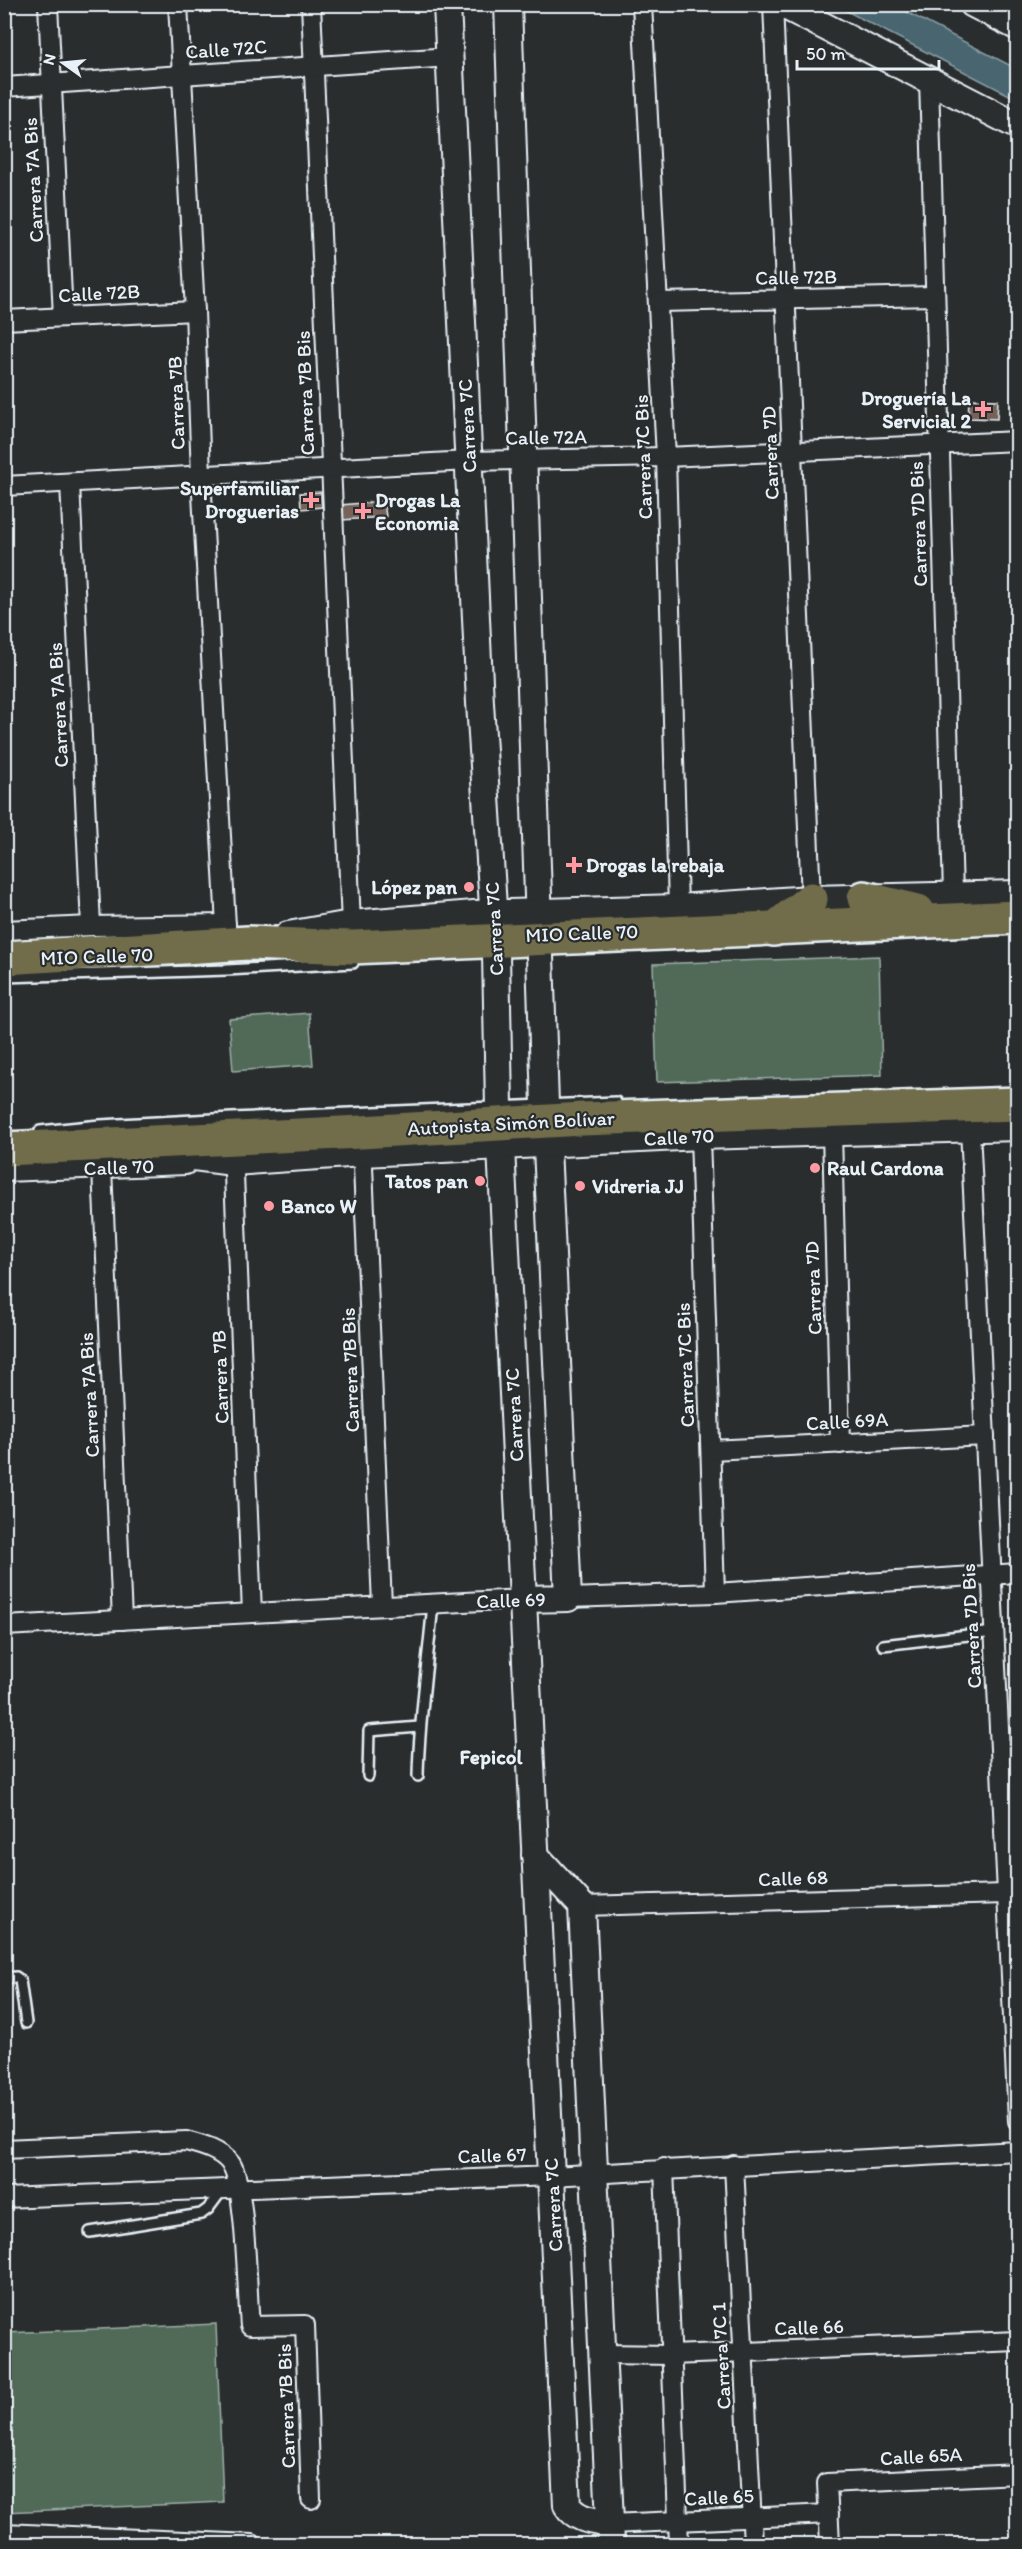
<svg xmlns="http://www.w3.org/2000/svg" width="1022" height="2549" viewBox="0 0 1022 2549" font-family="Itim,sans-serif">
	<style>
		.green { fill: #516b59; stroke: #9caea8; stroke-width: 1.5 }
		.water { fill: #4a666f; stroke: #899ea6; stroke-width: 1.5 }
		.building { fill: #74645a; stroke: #e8f1f8; stroke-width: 1.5 }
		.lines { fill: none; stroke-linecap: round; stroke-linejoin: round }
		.lane-casing { stroke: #e8f1f8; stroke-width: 14 }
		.street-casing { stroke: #e8f1f8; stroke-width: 22 }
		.secondary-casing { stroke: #e8f1f8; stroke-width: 30 }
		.highway-casing { stroke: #e8f1f8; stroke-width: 38 }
		.lane { stroke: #2a2d2e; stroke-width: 9 }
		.street { stroke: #2a2d2e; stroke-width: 18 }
		.secondary { stroke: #2a2d2e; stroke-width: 26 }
		.highway { stroke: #716d4b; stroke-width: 33 }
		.poi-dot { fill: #ff9aa2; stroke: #2a2d2e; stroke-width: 2 }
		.labels { text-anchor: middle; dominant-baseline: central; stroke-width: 4.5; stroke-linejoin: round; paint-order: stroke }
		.street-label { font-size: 20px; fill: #e8f1f8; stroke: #2a2d2e }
		.poi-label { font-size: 20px; font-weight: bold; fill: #e8f1f8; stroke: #2a2d2e; text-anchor: start }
		.neighbourhood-label { font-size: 21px; font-weight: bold; fill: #e8f1f8; stroke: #2a2d2e }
	</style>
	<rect width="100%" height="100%" fill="#2a2d2e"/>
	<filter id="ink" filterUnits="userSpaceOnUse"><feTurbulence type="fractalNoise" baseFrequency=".0167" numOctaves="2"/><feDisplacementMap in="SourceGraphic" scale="12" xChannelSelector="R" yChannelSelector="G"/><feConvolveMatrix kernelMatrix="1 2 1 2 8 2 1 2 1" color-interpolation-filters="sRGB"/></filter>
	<g filter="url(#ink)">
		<g class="green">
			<polygon points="879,956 882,1075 657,1082 653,964"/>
			<polygon points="309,1013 313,1065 233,1071 229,1019"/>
			<polygon points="216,2324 223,2502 5,2512 5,2333"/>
		</g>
		<polygon class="water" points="835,5 893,5 1017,69 1017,99"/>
		<g class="building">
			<polygon points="969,399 998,400 997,419 968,418"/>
			<polygon points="321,492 322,507 301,509 300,493"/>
			<polygon points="384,501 386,517 342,520 341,505"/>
		</g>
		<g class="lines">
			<g class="lane-casing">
				<g id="lane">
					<polyline points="4,977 227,970 353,963"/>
					<polyline points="40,1131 100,1125 232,1118 616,1102"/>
					<polyline points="883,1645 994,1632"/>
					<polyline points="368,1776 369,1731 419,1727"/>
					<path d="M418,1776C419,1718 428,1661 433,1603"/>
					<polyline points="4,1978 16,1977 20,1980 26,2023"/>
					<polyline points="90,2232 201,2214 208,2209 222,2190"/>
				</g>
			</g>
			<g class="street-casing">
				<g id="street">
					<polyline points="48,4 63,317"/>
					<polyline points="178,4 195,311 201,476 227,944"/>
					<polyline points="311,4 351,924"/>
					<polyline points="642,4 666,457 678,908"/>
					<polyline points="773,4 811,899"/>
					<polyline points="929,80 953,894"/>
					<polyline points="4,87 450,57"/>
					<polyline points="659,302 934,296"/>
					<polyline points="4,320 195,311"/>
					<polyline points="70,483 91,926"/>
					<polyline points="4,486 469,461 666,457 1018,441"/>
					<polyline points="4,930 91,926 226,924"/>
					<polyline points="970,1129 1018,2121"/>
					<polyline points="832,1132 840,1444"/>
					<polyline points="700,1136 715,1593"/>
					<polyline points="362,1143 382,1605"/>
					<polyline points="233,1150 252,1613"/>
					<polyline points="102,1168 122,1620"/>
					<polyline points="4,1172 186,1165"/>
					<polyline points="711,1450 985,1436"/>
					<polyline points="568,1598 715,1593 1018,1573"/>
					<polyline points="4,1626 523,1599"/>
					<polyline points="582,1906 1006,1894"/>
					<path d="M4,2149L186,2141C201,2145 221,2150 231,2164C246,2186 247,2294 250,2326L305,2325L311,2499"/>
					<polyline points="734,2165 753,2544"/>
					<polyline points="664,2168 679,2544"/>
					<polyline points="4,2198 551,2176 1018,2151"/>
					<polyline points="603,2354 671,2355 1018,2341"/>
					<polyline points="611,2524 829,2514"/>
					<polyline points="4,2533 252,2544"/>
					<polyline points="830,2544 827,2483 1018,2474"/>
				</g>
			</g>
			<g class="secondary-casing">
				<g id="secondary">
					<path d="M447,4L480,703L496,954L499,1106L567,2505C576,2520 594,2521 611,2524"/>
					<polyline points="508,4 545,1104 568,1598 523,1599"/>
					<polyline points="781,4 1018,126"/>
					<polyline points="973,4 1018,27"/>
					<polyline points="288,935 351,924 474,914 678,908 811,899 1018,894"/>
					<polyline points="155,1152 233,1162 363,1153 700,1136 1018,1127"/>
					<polyline points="535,1855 582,1906 611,2544"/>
				</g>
			</g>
			<g class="highway-casing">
				<g id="highway">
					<polyline points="864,898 918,911"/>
					<polyline points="774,929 811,899"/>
					<polyline points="4,958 248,943 352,947 1018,917"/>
					<polyline points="4,1149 361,1132 583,1119 1018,1104"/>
				</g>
			</g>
			<use href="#lane" class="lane"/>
			<use href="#street" class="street"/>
			<use href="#secondary" class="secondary"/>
			<use href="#highway" class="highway"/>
		</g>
	</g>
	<g class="poi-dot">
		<path d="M980 400h6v6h6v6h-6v6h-6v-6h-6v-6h6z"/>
		<path d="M308 491h6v6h6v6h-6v6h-6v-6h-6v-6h6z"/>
		<path d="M360 502h6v6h6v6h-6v6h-6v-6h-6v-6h6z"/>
		<path d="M571 856h6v6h6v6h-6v6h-6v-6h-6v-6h6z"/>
		<circle cx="469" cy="887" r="6"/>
		<circle cx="815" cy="1168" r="6"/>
		<circle cx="480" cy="1181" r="6"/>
		<circle cx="580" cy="1186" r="6"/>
		<circle cx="269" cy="1206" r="6"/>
	</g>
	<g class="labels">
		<g class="street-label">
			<text transform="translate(226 49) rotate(-4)">Calle 72C</text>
			<text transform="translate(33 180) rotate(-93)">Carrera 7A Bis</text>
			<text transform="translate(796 277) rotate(-1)">Calle 72B</text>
			<text transform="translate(99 293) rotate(-3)">Calle 72B</text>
			<text transform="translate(305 393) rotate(-92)">Carrera 7B Bis</text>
			<text transform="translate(176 403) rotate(-92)">Carrera 7B</text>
			<text transform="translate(467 426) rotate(-93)">Carrera 7C</text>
			<text transform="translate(546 437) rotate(-1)">Calle 72A</text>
			<text transform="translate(770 453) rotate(-92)">Carrera 7D</text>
			<text transform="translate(643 457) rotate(-92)">Carrera 7C Bis</text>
			<text transform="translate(918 524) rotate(-92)">Carrera 7D Bis</text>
			<text transform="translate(58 705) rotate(-93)">Carrera 7A Bis</text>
			<text transform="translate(494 929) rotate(-93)">Carrera 7C</text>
			<text transform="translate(582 933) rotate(-2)">MIO Calle 70</text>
			<text transform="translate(97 956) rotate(-2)">MIO Calle 70</text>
			<text transform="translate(511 1123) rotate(-3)">Autopista Simón Bolívar</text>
			<text transform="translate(679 1137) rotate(-3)">Calle 70</text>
			<text transform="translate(119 1167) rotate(-2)">Calle 70</text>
			<text transform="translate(813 1288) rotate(-92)">Carrera 7D</text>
			<text transform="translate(685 1365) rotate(-92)">Carrera 7C Bis</text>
			<text transform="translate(350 1370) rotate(-92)">Carrera 7B Bis</text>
			<text transform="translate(220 1377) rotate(-92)">Carrera 7B</text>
			<text transform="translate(89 1395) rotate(-93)">Carrera 7A Bis</text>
			<text transform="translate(514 1415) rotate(-93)">Carrera 7C</text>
			<text transform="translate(847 1421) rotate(-3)">Calle 69A</text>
			<text transform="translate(511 1600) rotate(-2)">Calle 69</text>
			<text transform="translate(971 1626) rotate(-93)">Carrera 7D Bis</text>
			<text transform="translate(793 1878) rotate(-2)">Calle 68</text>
			<text transform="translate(492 2155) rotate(-2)">Calle 67</text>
			<text transform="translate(553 2205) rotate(-93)">Carrera 7C</text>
			<text transform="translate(809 2327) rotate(-2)">Calle 66</text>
			<text transform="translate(721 2356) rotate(-93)">Carrera 7C 1</text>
			<text transform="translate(286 2406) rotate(-92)">Carrera 7B Bis</text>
			<text transform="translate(921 2456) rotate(-3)">Calle 65A</text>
			<text transform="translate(719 2497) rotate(-3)">Calle 65</text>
		</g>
		<g class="poi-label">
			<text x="971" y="398" text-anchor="end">Droguería La<tspan x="971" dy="23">Servicial 2</tspan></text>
			<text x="299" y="488" text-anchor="end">Superfamiliar<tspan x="299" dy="23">Droguerias</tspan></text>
			<text x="375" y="500">Drogas La<tspan x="375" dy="23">Economia</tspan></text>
			<text x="586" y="865">Drogas la rebaja</text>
			<text x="457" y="887" text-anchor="end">López pan</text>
			<text x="827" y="1168">Raul Cardona</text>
			<text x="468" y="1181" text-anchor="end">Tatos pan</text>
			<text x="592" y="1186">Vidreria JJ</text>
			<text x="281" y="1206">Banco W</text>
		</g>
		<g class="neighbourhood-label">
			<text x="491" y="1756">Fepicol</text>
		</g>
	</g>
	<rect width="1022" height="2549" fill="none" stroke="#2a2d2e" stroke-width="24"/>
	<rect x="12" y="12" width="998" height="2525" fill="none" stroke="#e8f1f8" stroke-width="2" filter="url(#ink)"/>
	<g transform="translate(63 63) rotate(285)" stroke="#2a2d2e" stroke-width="4.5" paint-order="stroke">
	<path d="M0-4.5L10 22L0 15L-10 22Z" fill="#e8f1f8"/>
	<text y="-9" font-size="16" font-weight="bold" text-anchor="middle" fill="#e8f1f8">N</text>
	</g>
	<path d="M797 60v9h142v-9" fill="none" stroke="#e8f1f8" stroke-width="3"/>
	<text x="806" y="60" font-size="18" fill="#e8f1f8" stroke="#2a2d2e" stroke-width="4.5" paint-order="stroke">50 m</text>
</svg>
